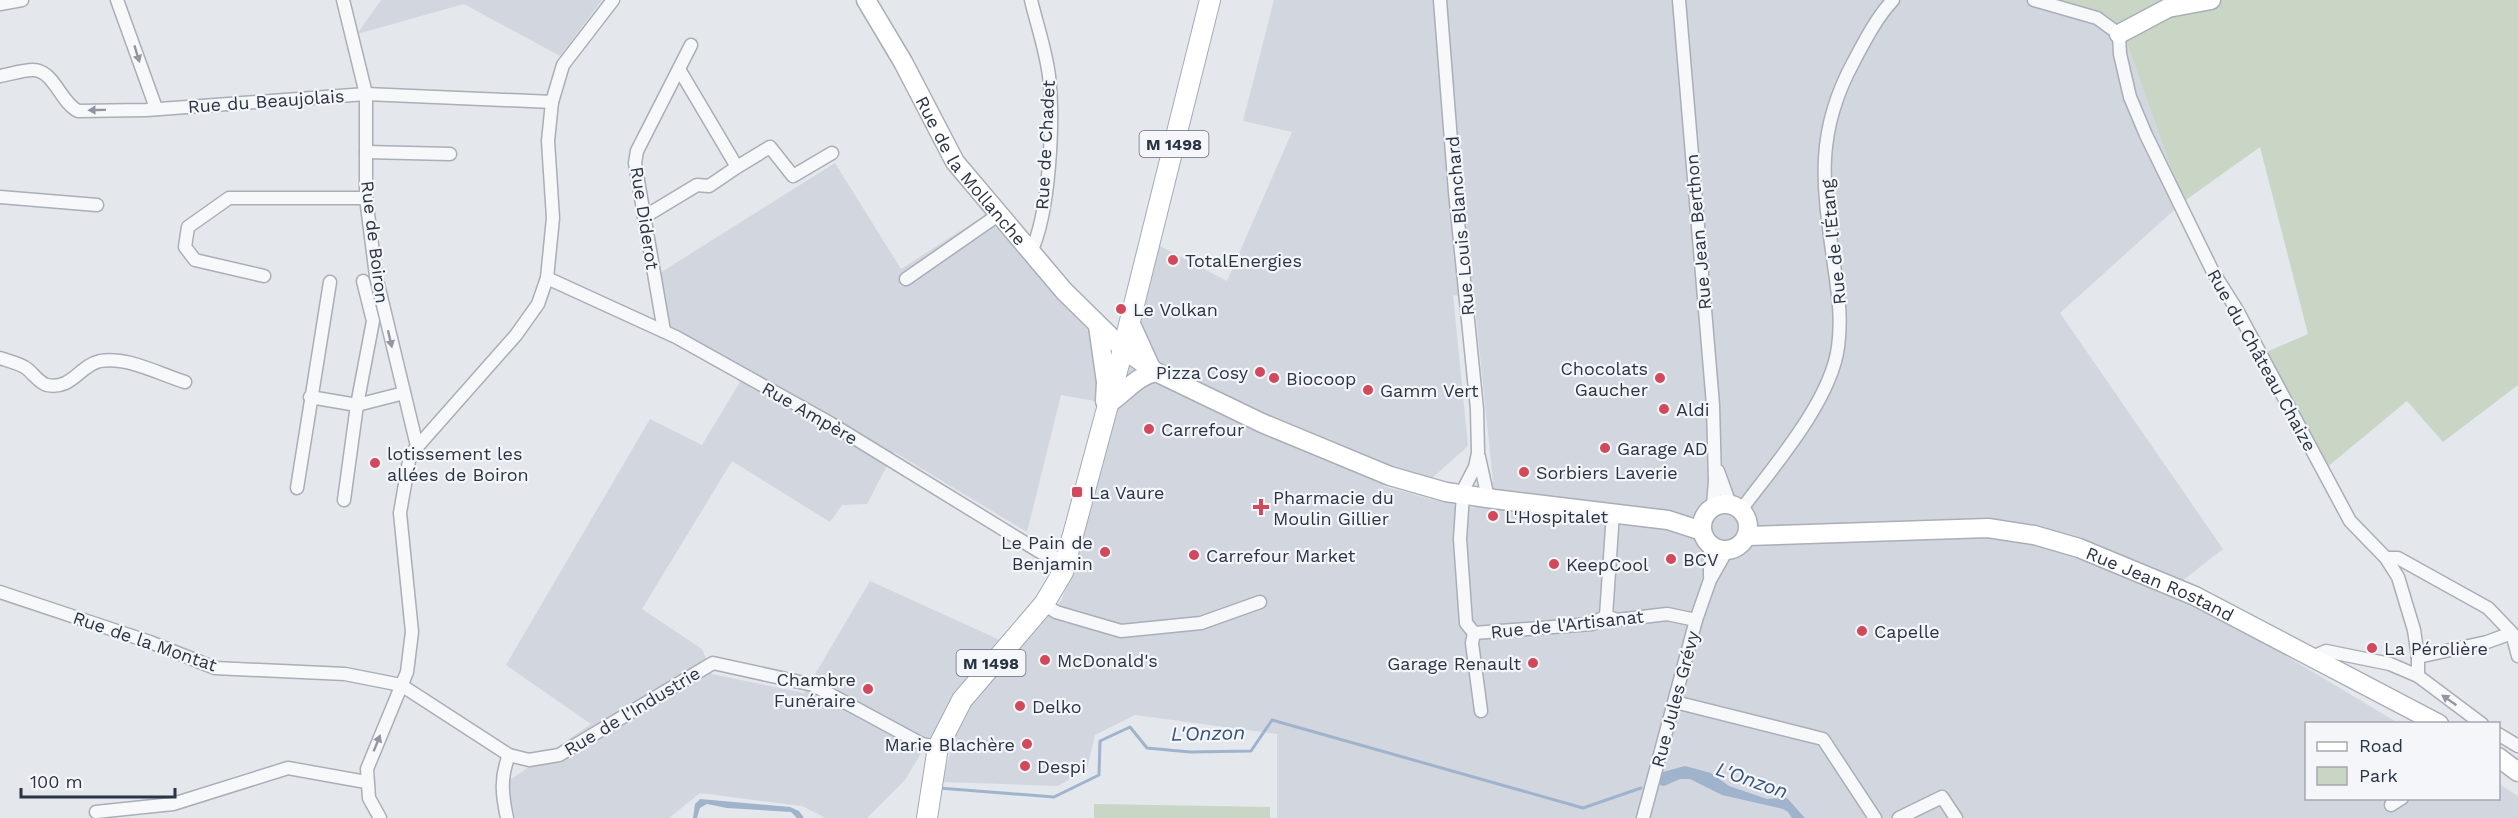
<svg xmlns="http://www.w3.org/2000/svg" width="2518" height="818" viewBox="0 0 2518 818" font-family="'Work Sans',sans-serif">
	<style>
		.built { fill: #d2d6de; fill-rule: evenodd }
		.green { fill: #c9d6c5 }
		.water { fill: #9fb4cc }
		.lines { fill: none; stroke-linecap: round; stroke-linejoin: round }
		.stream { stroke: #9fb4cc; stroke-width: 3 }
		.street-casing { stroke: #a9aeb7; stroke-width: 15 }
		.secondary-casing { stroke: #a9aeb7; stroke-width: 21 }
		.primary-casing { stroke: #a3abb8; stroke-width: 22 }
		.street { stroke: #f7f8fa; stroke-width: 12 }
		.secondary { stroke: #fff; stroke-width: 18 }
		.primary { stroke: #fff; stroke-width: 20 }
		.oneway { fill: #9196a0 }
		.poi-dot { fill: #d1495b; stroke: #f4f6f9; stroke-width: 2 }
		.labels { text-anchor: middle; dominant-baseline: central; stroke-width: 4.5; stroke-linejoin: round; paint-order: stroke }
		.shield { fill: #f4f6f9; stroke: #676e7b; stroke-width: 1.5 }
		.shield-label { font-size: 16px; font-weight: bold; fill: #2b3445 }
		.street-label { font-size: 18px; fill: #2b3445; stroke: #f4f6f9 }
		.poi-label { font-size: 18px; fill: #2b3445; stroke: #f4f6f9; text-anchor: start }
		.water-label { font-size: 20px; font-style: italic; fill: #34527a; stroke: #f4f6f9 }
	</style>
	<rect width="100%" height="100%" fill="#e4e7ec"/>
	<g class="built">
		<polygon points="381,0 602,0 560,56 464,4 357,34"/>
		<path d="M1274,0H2060L2123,32L2183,202L2060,313L2223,549L2173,588L2398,723L2306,724V798H2498L2499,784L2518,796V818H1277V734L1135,715L1095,735L1087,769L1058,786L942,782L961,714L1061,601L1073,570L1158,245L1227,281L1292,132L1243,121ZM1453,295L1474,298L1493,481L1474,508L1430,499L1383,486L1390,466L1432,478L1468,446Z"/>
		<polygon points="835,163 901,269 985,215 1094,337 1100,402 1061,395 1027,532 894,452 867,504 842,505 830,522 732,461 642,609 702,649 712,674 804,693 870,581 1002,641 949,707 905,780 867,818 826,818 802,806 700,793 669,818 515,818 507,782 591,724 506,665 650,419 702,445 746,372 656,319 652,278"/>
	</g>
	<g class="green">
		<polygon points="2060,0 2518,0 2518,385 2443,442 2407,401 2326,468 2264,353 2308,334 2260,147 2183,202 2123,32"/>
		<polygon points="1094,804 1270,807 1270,818 1094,818"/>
	</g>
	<g class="water">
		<polygon points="1685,766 1711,773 1729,786 1767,799 1787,798 1805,818 1792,818 1788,812 1783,809 1722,795 1690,779 1680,779 1664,786 1657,784 1663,772"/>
		<polygon points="700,799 790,807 799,811 804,818 797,818 791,812 727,808 707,804 700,808 697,818 693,818 695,804"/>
	</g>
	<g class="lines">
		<polyline class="stream" points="939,788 1054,797 1099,775 1100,741 1130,727 1147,748 1190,752 1251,751 1272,720 1583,808 1641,788"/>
		<g class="street-casing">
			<g id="street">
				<polyline points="117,0 156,108"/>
				<polyline points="343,0 366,94 366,198 376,276 417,446"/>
				<polyline points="1440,0 1455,192 1477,409 1478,453 1475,467 1461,494"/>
				<polyline points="1679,0 1713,405 1715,481 1713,506"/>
				<polyline points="2034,0 2097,18 2119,34 2120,54 2130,97 2146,135 2213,272 2237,310 2350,521 2386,558 2398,577 2414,630 2418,657 2418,676"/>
				<polyline points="0,4 22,0"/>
				<path d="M0,76C11,74 23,70 33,70C54,70 60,102 78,111L146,110L366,94L552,102"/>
				<polyline points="366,152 450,154"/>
				<polyline points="737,167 770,147 793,176 832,153"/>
				<polyline points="0,197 97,205"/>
				<polyline points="644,217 697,185 709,186 737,167 679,69"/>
				<path d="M1030,254C1050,214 1054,121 1049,76C1046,51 1037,25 1031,0"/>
				<polyline points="264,276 195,260 185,247 188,227 229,198 366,198"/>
				<polyline points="547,278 676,337 830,423 1040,552 1066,561"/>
				<polyline points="906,279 998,215"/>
				<polyline points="664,331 635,163 637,151 691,45"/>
				<path d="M0,358C8,361 19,363 26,368C33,373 39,383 47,385C72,390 79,366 100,361C127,356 159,374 185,382"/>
				<polyline points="310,397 357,405 404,393"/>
				<polyline points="1479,457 1488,498"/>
				<polyline points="1718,471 1730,504"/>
				<polyline points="297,488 330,282"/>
				<polyline points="1463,494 1460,539 1466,623 1474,633 1472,643 1481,711"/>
				<polyline points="344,500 357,405 373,321 363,281"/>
				<path d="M1741,510C1773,467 1831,401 1838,347C1842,318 1838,293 1834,265C1823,186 1814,134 1854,61C1865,40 1877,17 1893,0"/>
				<polyline points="2386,558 2398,558 2488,608 2512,633"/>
				<polyline points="1710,576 1710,545"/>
				<polyline points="0,592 150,642 215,668 345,674 401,685"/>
				<polyline points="1044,604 1056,612 1121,631 1201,623 1260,602"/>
				<polyline points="1606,616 1613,513"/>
				<polyline points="1474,633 1592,624 1606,616 1617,620 1667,614 1696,620"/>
				<polyline points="2418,657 2487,642 2512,633 2518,656"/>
				<polyline points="2310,658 2326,651 2390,664 2418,676 2482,724"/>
				<polyline points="401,685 509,755 529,760 559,755 713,663 813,685 922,744 938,747"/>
				<polyline points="1675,702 1823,739 1875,818"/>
				<polyline points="2498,734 2518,746"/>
				<polyline points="2391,805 2402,798"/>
				<polyline points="96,812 173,804 288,768 366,782"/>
				<polyline points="380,818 369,798 367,769 407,672 412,632 400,513 410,455 516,335 538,304 547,278 553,218 548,141 552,102 563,65 613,0"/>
				<path d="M507,818C502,794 500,778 509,755"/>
				<polyline points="1643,818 1696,620 1710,580 1727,550"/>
				<polyline points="1899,818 1942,797 1956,818"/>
			</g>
		</g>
		<g class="secondary-casing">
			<g id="secondary">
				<path id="s1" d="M866,0L903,62L955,162L1064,291L1123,349L1156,372L1262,423L1390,476L1446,492L1494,499L1668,520L1702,531"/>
				<polyline points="2119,34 2168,8 2211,0"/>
				<polyline points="1130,322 1150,366"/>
				<polyline points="1098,326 1106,382 1105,401"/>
				<path d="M1109,403C1126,392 1136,376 1156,372"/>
				<circle cx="1725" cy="527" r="23"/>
				<path id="s2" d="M1747,536L1988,528L2034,535L2079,548L2195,596L2439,724"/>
				<polyline points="2498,757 2518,772"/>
			</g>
		</g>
		<g class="primary-casing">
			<polyline id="primary" points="927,818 938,747 962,700 1044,604 1063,572 1123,349 1210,0"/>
		</g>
		<use href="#street" class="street"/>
		<use href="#secondary" class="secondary"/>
		<use href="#primary" class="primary"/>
	</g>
	<defs><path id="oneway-solid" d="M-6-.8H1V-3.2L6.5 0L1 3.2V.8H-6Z" transform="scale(1.5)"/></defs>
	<g class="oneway">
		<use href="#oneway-solid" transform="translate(137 54) rotate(73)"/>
		<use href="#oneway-solid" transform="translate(97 110) rotate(179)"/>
		<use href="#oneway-solid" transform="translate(390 339) rotate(77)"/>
		<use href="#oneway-solid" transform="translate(2449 700) rotate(-145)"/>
		<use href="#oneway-solid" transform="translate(377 743) rotate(-68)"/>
	</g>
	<g class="poi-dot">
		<circle cx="1173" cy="260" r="6"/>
		<circle cx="1121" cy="309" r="6"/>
		<circle cx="1260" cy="372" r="6"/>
		<circle cx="1274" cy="378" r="6"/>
		<circle cx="1660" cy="378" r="6"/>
		<circle cx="1368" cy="390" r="6"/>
		<circle cx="1664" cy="409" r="6"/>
		<circle cx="1149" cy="429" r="6"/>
		<circle cx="1605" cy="448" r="6"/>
		<circle cx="375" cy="463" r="6"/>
		<circle cx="1524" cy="472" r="6"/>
		<rect x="1071" y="486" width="12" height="12" rx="3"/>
		<path d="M1258 498h6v6h6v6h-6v6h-6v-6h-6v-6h6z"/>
		<circle cx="1493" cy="516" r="6"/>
		<circle cx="1105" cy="552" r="6"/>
		<circle cx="1194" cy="555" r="6"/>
		<circle cx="1671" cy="559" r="6"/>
		<circle cx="1554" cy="564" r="6"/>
		<circle cx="1862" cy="631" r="6"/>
		<circle cx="2372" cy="648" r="6"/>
		<circle cx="1045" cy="660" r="6"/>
		<circle cx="1533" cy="663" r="6"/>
		<circle cx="868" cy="689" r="6"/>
		<circle cx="1020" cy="706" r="6"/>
		<circle cx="1027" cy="744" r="6"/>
		<circle cx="1025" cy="766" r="6"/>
	</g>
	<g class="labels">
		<g class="shield">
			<rect x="1139.5" y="131" width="69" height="26" rx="4.5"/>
			<rect x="956.5" y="650" width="69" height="26" rx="4.5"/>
		</g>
		<g class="shield-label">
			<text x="1174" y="144">M 1498</text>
			<text x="991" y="663">M 1498</text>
		</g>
		<g class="street-label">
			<text transform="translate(266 101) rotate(-4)">Rue du Beaujolais</text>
			<text transform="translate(1045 145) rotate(-87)">Rue de Chadet</text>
			<text stroke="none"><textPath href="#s1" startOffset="201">Rue de la Mollanche</textPath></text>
			<text transform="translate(645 218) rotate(81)">Rue Diderot</text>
			<text transform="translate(1460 226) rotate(-95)">Rue Louis Blanchard</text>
			<text transform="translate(1698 232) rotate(-95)">Rue Jean Berthon</text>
			<text transform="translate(375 242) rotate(83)">Rue de Boiron</text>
			<text transform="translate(1833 242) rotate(-96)">Rue de l'Étang</text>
			<text transform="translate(2262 360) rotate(61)">Rue du Château Chaize</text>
			<text transform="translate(810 413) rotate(30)">Rue Ampère</text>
			<text stroke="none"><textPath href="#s2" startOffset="423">Rue Jean Rostand</textPath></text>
			<text transform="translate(1567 624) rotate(-6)">Rue de l'Artisanat</text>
			<text transform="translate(145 641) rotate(19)">Rue de la Montat</text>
			<text transform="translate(1675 699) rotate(-75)">Rue Jules Grévy</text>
			<text transform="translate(632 711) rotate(-31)">Rue de l'Industrie</text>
		</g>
		<g class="poi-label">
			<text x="1185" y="260">TotalEnergies</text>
			<text x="1133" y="309">Le Volkan</text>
			<text x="1648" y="368" text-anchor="end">Chocolats<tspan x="1648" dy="21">Gaucher</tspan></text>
			<text x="1248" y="372" text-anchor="end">Pizza Cosy</text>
			<text x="1286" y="378">Biocoop</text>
			<text x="1380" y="390">Gamm Vert</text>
			<text x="1676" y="409">Aldi</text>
			<text x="1161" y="429">Carrefour</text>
			<text x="1617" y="448">Garage AD</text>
			<text x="387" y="453">lotissement les<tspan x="387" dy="21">allées de Boiron</tspan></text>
			<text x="1536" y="472">Sorbiers Laverie</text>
			<text x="1089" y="492">La Vaure</text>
			<text x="1273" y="497">Pharmacie du<tspan x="1273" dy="21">Moulin Gillier</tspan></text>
			<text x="1505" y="516">L'Hospitalet</text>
			<text x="1093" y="542" text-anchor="end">Le Pain de<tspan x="1093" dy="21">Benjamin</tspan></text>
			<text x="1206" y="555">Carrefour Market</text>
			<text x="1683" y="559">BCV</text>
			<text x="1566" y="564">KeepCool</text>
			<text x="1874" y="631">Capelle</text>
			<text x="2384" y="648">La Pérolière</text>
			<text x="1057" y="660">McDonald's</text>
			<text x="1521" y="663" text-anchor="end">Garage Renault</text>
			<text x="856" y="679" text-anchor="end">Chambre<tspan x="856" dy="21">Funéraire</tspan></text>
			<text x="1032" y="706">Delko</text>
			<text x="1015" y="744" text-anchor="end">Marie Blachère</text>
			<text x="1037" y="766">Despi</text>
		</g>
		<g class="water-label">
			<text transform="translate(1208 733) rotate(-1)">L'Onzon</text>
			<text transform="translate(1752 780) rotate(19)">L'Onzon</text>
		</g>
	</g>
	<rect x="2305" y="722" width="195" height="78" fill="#f4f6f9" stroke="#a4a8b1" stroke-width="1.5"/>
	<rect x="2317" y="742" width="30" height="9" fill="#ffffff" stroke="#a4a8b1" stroke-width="1.5"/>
	<text x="2359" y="752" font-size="18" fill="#2b3445">Road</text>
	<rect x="2317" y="767" width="30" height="18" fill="#c9d6c5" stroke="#a4a8b1" stroke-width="1.5"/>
	<text x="2359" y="782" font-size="18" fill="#2b3445">Park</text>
	<path d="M21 788v9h154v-9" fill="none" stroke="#2b3445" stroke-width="3"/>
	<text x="30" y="788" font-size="18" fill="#2b3445" stroke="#f4f6f9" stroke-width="4.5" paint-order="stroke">100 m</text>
</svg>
